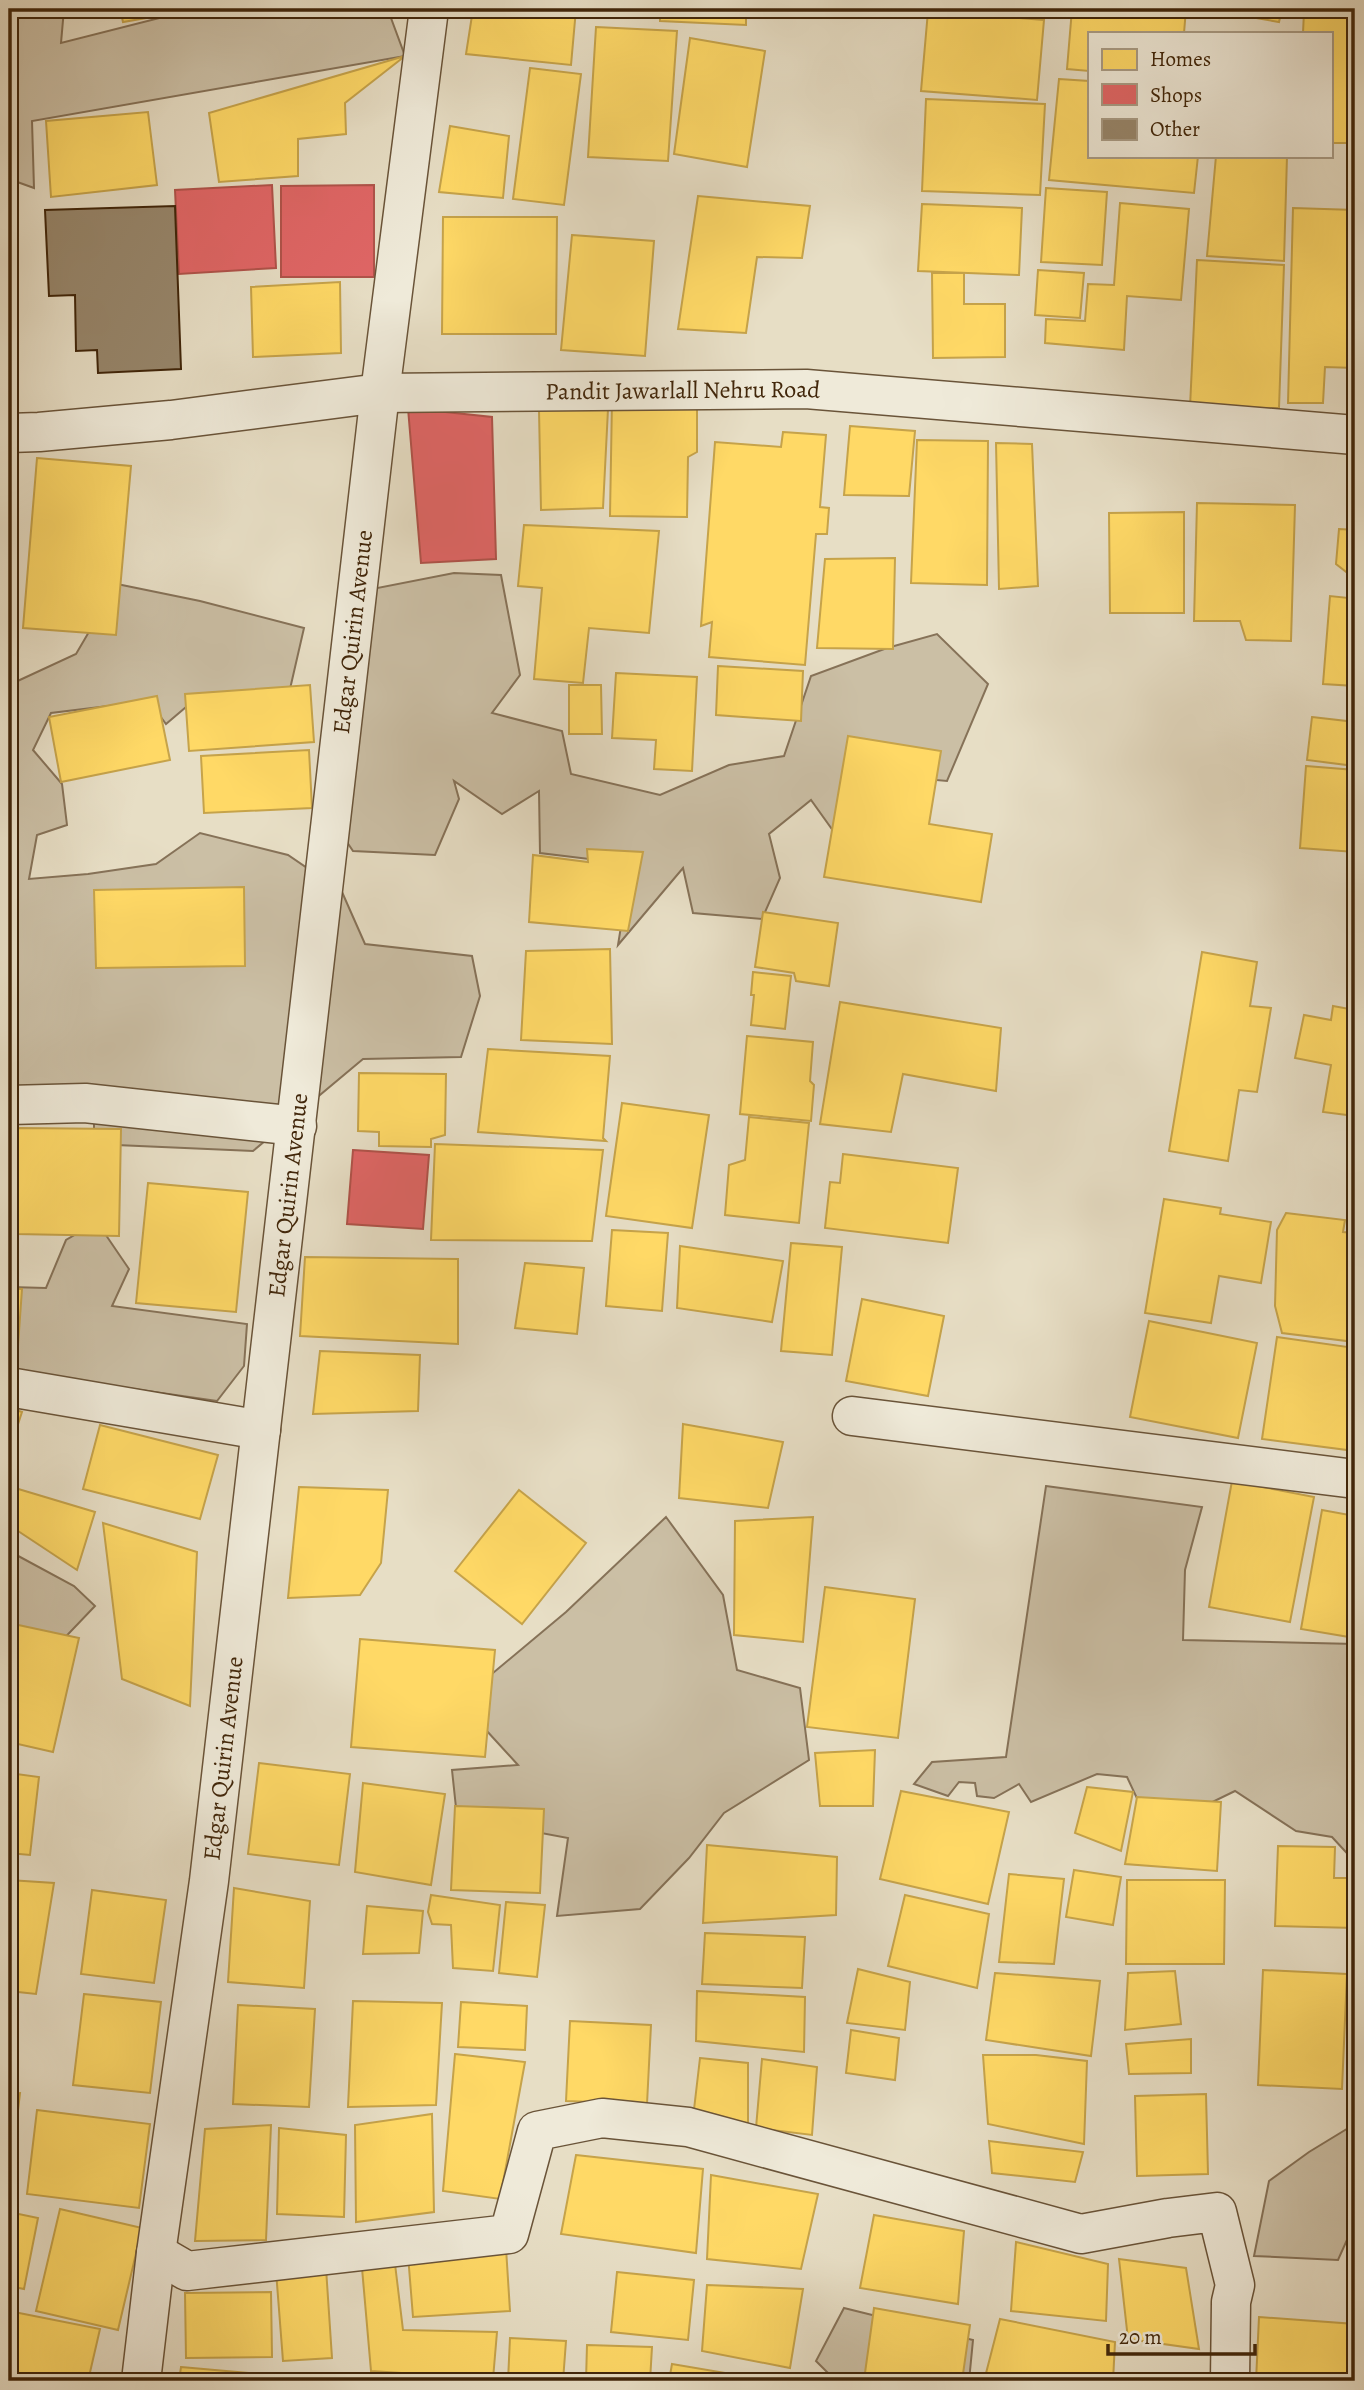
<svg xmlns="http://www.w3.org/2000/svg" width="1364" height="2390" viewBox="0 0 1364 2390" font-family="Alegreya,serif">
	<style>
		.green { fill: #cbbfa5; stroke: #867258; stroke-width: 2 }
		.homes { fill: #ffd966; stroke: #c6a34a; stroke-width: 2 }
		.shops { fill: #e06666; stroke: #b0534a; stroke-width: 2 }
		.building { fill: #97866b; stroke: #41260a; stroke-width: 2 }
		.lines { fill: none; stroke-linecap: round; stroke-linejoin: round }
		.street-casing { stroke: #6a5439; stroke-width: 41 }
		.street { stroke: #efead9; stroke-width: 38 }
		.labels { text-anchor: middle; dominant-baseline: central; stroke-width: 7; stroke-linejoin: round; paint-order: stroke }
		.street-label { font-size: 24px; fill: #41260a; stroke: #efead9 }
	</style>
	<rect width="100%" height="100%" fill="#e7dec5"/>
	<filter id="stains"><feTurbulence type="fractalNoise" baseFrequency=".00286" numOctaves="4"/><feColorMatrix values="0 0 0 0 .2 0 0 0 0 .09 0 0 0 0 .02 0 0 0 .5 -.17"/></filter>
	<radialGradient id="worn" r=".72"><stop offset=".6" stop-color="#630" stop-opacity="0"/><stop offset="1" stop-color="#630" stop-opacity=".3"/></radialGradient>
	<g class="green">
		<polygon points="9,9 64,9 61,43 183,12 388,10 405,56 32,121 34,188 9,179"/>
		<polygon points="454,573 501,575 520,675 492,713 562,731 571,774 660,795 729,765 784,756 811,676 887,648 937,634 988,684 947,781 870,774 839,839 811,800 769,834 780,878 762,919 693,913 683,868 618,945 631,864 540,853 539,791 502,814 454,781 459,799 435,855 353,851 322,805 372,589"/>
		<polygon points="117,584 200,601 304,628 290,689 199,696 166,724 149,701 51,713 33,750 62,784 67,825 37,835 29,879 88,874 156,864 200,833 288,855 342,892 365,944 472,956 480,996 461,1057 363,1059 253,1151 94,1144 94,1120 9,1114 9,685 76,654"/>
		<polygon points="9,1166 16,1205 9,1225"/>
		<polygon points="97,1222 129,1269 112,1306 247,1324 244,1366 217,1401 9,1371 9,1282 10,1287 46,1288 66,1240"/>
		<polygon points="1046,1486 1202,1507 1185,1570 1183,1640 1355,1644 1355,1862 1332,1837 1296,1831 1235,1791 1194,1811 1142,1809 1127,1777 1097,1774 1031,1802 1019,1784 994,1798 977,1796 975,1783 959,1782 948,1796 914,1784 932,1762 1006,1757"/>
		<polygon points="666,1517 723,1595 737,1670 800,1688 809,1760 724,1813 689,1858 640,1909 557,1916 568,1838 457,1817 452,1770 518,1765 486,1730 487,1678 566,1612"/>
		<polygon points="9,1551 74,1586 95,1606 53,1650 20,1648 9,1615"/>
		<polygon points="1355,2124 1355,2222 1338,2260 1254,2256 1269,2181 1309,2152"/>
		<polygon points="844,2308 973,2340 969,2381 836,2381 816,2361"/>
	</g>
	<g class="homes">
		<polygon points="120,9 198,9 123,22"/>
		<polygon points="473,9 576,9 571,65 466,54"/>
		<polygon points="660,9 746,9 746,25 660,21"/>
		<polygon points="1072,9 1147,11 1147,9 1186,9 1184,33 1089,33 1089,71 1067,69"/>
		<polygon points="1204,9 1282,9 1279,22"/>
		<polygon points="1332,9 1355,9 1355,143 1331,143 1331,33 1303,33 1304,12 1332,12"/>
		<polygon points="928,11 1044,20 1037,100 921,91"/>
		<polygon points="596,27 677,31 668,161 588,157"/>
		<polygon points="690,38 765,51 747,167 674,154"/>
		<polygon points="405,56 345,103 346,134 298,139 298,176 219,182 209,113"/>
		<polygon points="530,68 581,74 564,205 513,199"/>
		<polygon points="1059,79 1089,81 1089,156 1198,156 1194,193 1049,180"/>
		<polygon points="926,99 1045,104 1040,195 922,191"/>
		<polygon points="148,112 157,185 51,197 46,121"/>
		<polygon points="450,126 509,136 503,198 439,192"/>
		<polygon points="1216,156 1287,156 1284,261 1207,256"/>
		<polygon points="1046,188 1107,192 1102,265 1041,262"/>
		<polygon points="698,196 810,206 802,258 757,257 746,333 678,329"/>
		<polygon points="1120,203 1189,209 1181,300 1127,296 1124,350 1045,343 1046,319 1085,321 1088,284 1114,285"/>
		<polygon points="922,204 1022,208 1019,275 918,271"/>
		<polygon points="1293,208 1355,210 1355,368 1325,367 1323,403 1288,403"/>
		<polygon points="9,213 11,213 9,344"/>
		<polygon points="443,217 557,217 556,334 442,334"/>
		<polygon points="572,235 654,241 645,356 561,350"/>
		<polygon points="1197,260 1284,265 1279,408 1190,407"/>
		<polygon points="1038,270 1084,273 1080,318 1035,315"/>
		<polygon points="932,273 964,273 964,304 1005,304 1005,357 933,358"/>
		<polygon points="340,282 341,353 253,357 251,287"/>
		<polygon points="612,400 697,400 697,452 688,457 687,517 610,516"/>
		<polygon points="608,409 603,508 541,510 539,410"/>
		<polygon points="850,426 915,431 909,496 844,495"/>
		<polygon points="783,432 826,435 820,507 829,508 827,534 816,534 805,665 709,657 712,622 701,626 715,442 781,447"/>
		<polygon points="917,440 988,441 987,585 911,583"/>
		<polygon points="996,443 1032,444 1038,586 999,589"/>
		<polygon points="37,458 131,466 116,635 23,628"/>
		<polygon points="1197,503 1295,505 1291,641 1246,640 1240,621 1194,621"/>
		<polygon points="1184,512 1184,613 1110,613 1109,513"/>
		<polygon points="524,525 659,531 649,633 589,628 583,683 534,679 542,588 518,586"/>
		<polygon points="1339,529 1355,530 1355,701 1353,701 1355,686 1323,684 1330,596 1348,598 1350,575 1336,564"/>
		<polygon points="895,558 893,649 817,648 825,559"/>
		<polygon points="718,666 803,671 801,721 716,715"/>
		<polygon points="616,673 697,677 692,771 654,769 656,740 612,738"/>
		<polygon points="310,685 314,742 189,751 185,694"/>
		<polygon points="569,685 601,685 602,734 569,734"/>
		<polygon points="157,696 170,760 61,782 49,717"/>
		<polygon points="1312,717 1355,722 1355,766 1307,760"/>
		<polygon points="848,736 941,751 929,824 992,834 981,902 824,877"/>
		<polygon points="309,750 312,808 204,813 201,756"/>
		<polygon points="1306,766 1355,770 1355,852 1300,848"/>
		<polygon points="587,849 643,852 628,931 529,922 533,855 588,862"/>
		<polygon points="244,887 245,966 96,968 94,890"/>
		<polygon points="763,912 838,923 829,986 796,981 794,973 755,967"/>
		<polygon points="610,949 612,1044 521,1040 526,951"/>
		<polygon points="1202,952 1257,962 1250,1006 1271,1008 1257,1092 1239,1090 1228,1161 1169,1151"/>
		<polygon points="753,972 791,976 785,1029 751,1025 754,995 751,995"/>
		<polygon points="840,1002 1001,1028 996,1091 903,1074 891,1132 820,1124"/>
		<polygon points="1333,1006 1355,1010 1355,1116 1323,1112 1331,1065 1295,1058 1304,1015 1331,1020"/>
		<polygon points="747,1036 813,1042 810,1081 814,1085 811,1121 740,1114"/>
		<polygon points="488,1049 610,1056 603,1138 606,1141 478,1132"/>
		<polygon points="359,1073 446,1074 445,1135 431,1139 431,1147 379,1146 379,1132 358,1131"/>
		<polygon points="622,1103 709,1115 692,1228 606,1216"/>
		<polygon points="749,1117 809,1123 799,1223 725,1215 729,1165 745,1160"/>
		<polygon points="17,1128 121,1129 119,1236 16,1234"/>
		<polygon points="435,1144 603,1150 592,1241 431,1240"/>
		<polygon points="843,1154 958,1168 948,1243 825,1228 830,1182 840,1183"/>
		<polygon points="148,1183 248,1192 236,1312 136,1303"/>
		<polygon points="1164,1199 1221,1208 1220,1214 1271,1222 1261,1283 1219,1276 1211,1323 1145,1313"/>
		<polygon points="1286,1213 1345,1220 1343,1232 1355,1233 1355,1342 1282,1333 1275,1306 1277,1230"/>
		<polygon points="612,1230 668,1233 662,1311 606,1306"/>
		<polygon points="791,1243 842,1247 832,1355 781,1351"/>
		<polygon points="680,1246 783,1261 772,1322 677,1308"/>
		<polygon points="305,1257 458,1259 458,1344 300,1336"/>
		<polygon points="525,1263 584,1268 577,1334 515,1328"/>
		<polygon points="9,1288 22,1289 17,1360 9,1360"/>
		<polygon points="862,1299 944,1316 928,1396 846,1381"/>
		<polygon points="1149,1321 1257,1343 1238,1438 1130,1417"/>
		<polygon points="1277,1337 1355,1348 1355,1451 1262,1439"/>
		<polygon points="320,1351 420,1355 418,1411 313,1414"/>
		<polygon points="9,1408 22,1412 9,1452"/>
		<polygon points="683,1424 783,1442 768,1508 679,1498"/>
		<polygon points="100,1425 218,1455 200,1519 83,1489"/>
		<polygon points="1232,1481 1314,1497 1290,1622 1209,1607"/>
		<polygon points="299,1487 388,1490 381,1563 360,1595 288,1598"/>
		<polygon points="15,1488 95,1512 77,1570 9,1525 9,1507"/>
		<polygon points="519,1490 586,1543 522,1624 455,1571"/>
		<polygon points="1322,1510 1355,1516 1355,1638 1301,1629"/>
		<polygon points="813,1517 803,1642 734,1635 735,1521"/>
		<polygon points="103,1523 197,1552 190,1706 122,1679"/>
		<polygon points="825,1587 915,1599 898,1738 807,1727"/>
		<polygon points="9,1623 79,1638 53,1752 9,1742"/>
		<polygon points="360,1639 495,1650 485,1757 351,1747"/>
		<polygon points="875,1750 873,1806 820,1806 815,1753"/>
		<polygon points="259,1763 350,1774 339,1865 248,1854"/>
		<polygon points="9,1773 39,1777 30,1855 9,1853"/>
		<polygon points="363,1783 445,1794 431,1885 355,1872"/>
		<polygon points="1087,1787 1133,1792 1121,1851 1075,1833"/>
		<polygon points="901,1791 1009,1812 988,1904 880,1879"/>
		<polygon points="1137,1797 1221,1802 1217,1871 1125,1864"/>
		<polygon points="455,1806 544,1809 540,1893 451,1890"/>
		<polygon points="707,1845 837,1857 836,1915 703,1923"/>
		<polygon points="1278,1846 1335,1847 1334,1878 1355,1878 1355,1928 1275,1926"/>
		<polygon points="1074,1870 1121,1877 1113,1925 1066,1917"/>
		<polygon points="1009,1874 1064,1879 1054,1964 999,1962"/>
		<polygon points="9,1880 54,1883 36,1994 9,1991"/>
		<polygon points="1127,1880 1225,1880 1224,1964 1126,1964"/>
		<polygon points="234,1888 310,1901 304,1988 228,1982"/>
		<polygon points="92,1890 166,1900 154,1983 81,1974"/>
		<polygon points="431,1895 500,1905 493,1971 453,1968 451,1925 432,1924 428,1912"/>
		<polygon points="905,1895 989,1914 977,1988 888,1966"/>
		<polygon points="506,1902 545,1905 537,1977 499,1973"/>
		<polygon points="367,1906 423,1911 419,1953 363,1954"/>
		<polygon points="705,1933 805,1937 802,1988 702,1984"/>
		<polygon points="858,1969 910,1982 905,2030 847,2023"/>
		<polygon points="1263,1970 1347,1974 1342,2089 1258,2085"/>
		<polygon points="1175,1971 1181,2024 1125,2030 1128,1973"/>
		<polygon points="995,1973 1100,1981 1091,2056 986,2040"/>
		<polygon points="697,1991 805,1997 804,2052 696,2041"/>
		<polygon points="84,1994 161,2002 150,2093 73,2085"/>
		<polygon points="353,2001 442,2003 436,2105 348,2107"/>
		<polygon points="461,2002 527,2006 525,2050 458,2047"/>
		<polygon points="238,2005 315,2009 309,2107 233,2104"/>
		<polygon points="570,2021 651,2025 647,2104 566,2101"/>
		<polygon points="851,2030 899,2038 895,2080 846,2073"/>
		<polygon points="1191,2039 1191,2073 1129,2074 1126,2044"/>
		<polygon points="455,2054 525,2062 500,2199 443,2191"/>
		<polygon points="983,2055 1036,2055 1087,2061 1084,2144 988,2124"/>
		<polygon points="700,2058 748,2063 748,2123 693,2118"/>
		<polygon points="762,2059 817,2067 812,2135 756,2128"/>
		<polygon points="20,2093 9,2190 9,2094"/>
		<polygon points="1206,2094 1208,2174 1137,2176 1135,2096"/>
		<polygon points="37,2110 150,2124 139,2208 27,2194"/>
		<polygon points="432,2114 434,2212 356,2222 355,2125"/>
		<polygon points="271,2125 266,2240 195,2241 205,2129"/>
		<polygon points="279,2128 346,2135 344,2217 277,2214"/>
		<polygon points="989,2141 1083,2152 1075,2182 992,2173"/>
		<polygon points="576,2155 703,2169 696,2253 561,2234"/>
		<polygon points="711,2175 818,2194 801,2269 707,2259"/>
		<polygon points="60,2209 142,2228 118,2330 36,2311"/>
		<polygon points="9,2212 38,2218 24,2289 9,2286"/>
		<polygon points="874,2215 964,2231 958,2304 860,2288"/>
		<polygon points="1016,2242 1108,2264 1106,2321 1011,2311"/>
		<polygon points="506,2248 510,2311 413,2317 408,2255"/>
		<polygon points="1119,2259 1186,2268 1199,2349 1128,2339"/>
		<polygon points="395,2264 403,2330 497,2332 493,2379 371,2371 362,2268"/>
		<polygon points="326,2268 332,2358 283,2361 276,2271"/>
		<polygon points="617,2272 694,2280 688,2340 611,2332"/>
		<polygon points="707,2285 803,2289 790,2368 702,2351"/>
		<polygon points="271,2292 272,2357 186,2358 185,2293"/>
		<polygon points="874,2308 970,2325 962,2381 864,2380"/>
		<polygon points="9,2311 100,2329 88,2381 40,2381 9,2375"/>
		<polygon points="1259,2317 1355,2324 1355,2381 1256,2381"/>
		<polygon points="1000,2319 1115,2342 1113,2381 984,2381"/>
		<polygon points="510,2338 566,2341 563,2381 508,2381"/>
		<polygon points="587,2345 652,2347 650,2381 586,2381"/>
		<polygon points="672,2364 761,2379 761,2381 669,2381"/>
		<polygon points="181,2367 248,2373 249,2381 179,2381"/>
		<polygon points="1128,2376 1184,2381 1128,2381"/>
	</g>
	<g class="shops">
		<polygon points="272,185 276,268 179,274 175,190"/>
		<polygon points="374,185 374,277 281,277 281,186"/>
		<polygon points="408,408 492,417 496,559 421,563"/>
		<polygon points="353,1150 429,1155 423,1229 347,1224"/>
	</g>
	<polygon class="building" points="175,206 181,369 98,373 97,350 76,351 75,295 49,296 45,210"/>
	<g class="lines">
		<g class="street-casing">
			<g id="street">
				<path id="s1" d="M9,433L39,432L171,420L380,393L806,389L1355,435"/>
				<polyline points="9,1105 85,1103 297,1126"/>
				<polyline points="9,1387 261,1430"/>
				<polyline points="852,1416 1355,1479"/>
				<polyline points="156,2253 187,2271 509,2234 537,2131 602,2118 688,2127 1081,2234 1168,2218 1217,2212 1235,2285 1231,2302 1230,2381"/>
				<path id="s2" d="M141,2381L156,2253L209,1881L380,393L429,9"/>
			</g>
		</g>
		<use href="#street" class="street"/>
	</g>
	<g class="labels">
		<g class="street-label">
			<text stroke="none"><textPath href="#s1" startOffset="676">Pandit Jawarlall Nehru Road</textPath></text>
			<text stroke="none"><textPath href="#s2" startOffset="1762">Edgar Quirin Avenue</textPath></text>
			<text stroke="none"><textPath href="#s2" startOffset="1195">Edgar Quirin Avenue</textPath></text>
			<text stroke="none"><textPath href="#s2" startOffset="628">Edgar Quirin Avenue</textPath></text>
		</g>
	</g>
	<rect width="1364" height="2390" fill="none" stroke="#e7dec5" stroke-width="35"/>
	<rect x="10" y="10" width="1343" height="2369" fill="none" stroke="#41260a" stroke-width="3.5"/>
	<rect x="18" y="18" width="1329" height="2355" fill="none" stroke="#41260a" stroke-width="2"/>
	<rect x="1088" y="32" width="245" height="126" fill="#efead9" stroke="#a99c86" stroke-width="2"/>
	<rect x="1102" y="49" width="35" height="21" fill="#ffd966" stroke="#a99c86" stroke-width="2"/>
	<text x="1150" y="66" font-size="21" fill="#41260a">Homes</text>
	<rect x="1102" y="84" width="35" height="21" fill="#e06666" stroke="#a99c86" stroke-width="2"/>
	<text x="1150" y="102" font-size="21" fill="#41260a">Shops</text>
	<rect x="1102" y="119" width="35" height="21" fill="#97866b" stroke="#a99c86" stroke-width="2"/>
	<text x="1150" y="136" font-size="21" fill="#41260a">Other</text>
	<path d="M1108 2344v10h147v-10" fill="none" stroke="#41260a" stroke-width="3.5"/>
	<text x="1119" y="2344" font-size="21" fill="#41260a" stroke="#efead9" stroke-width="5" paint-order="stroke">20 m</text>
	<rect width="100%" height="100%" filter="url(#stains)"/>
	<rect width="100%" height="100%" fill="url(#worn)"/>
</svg>
